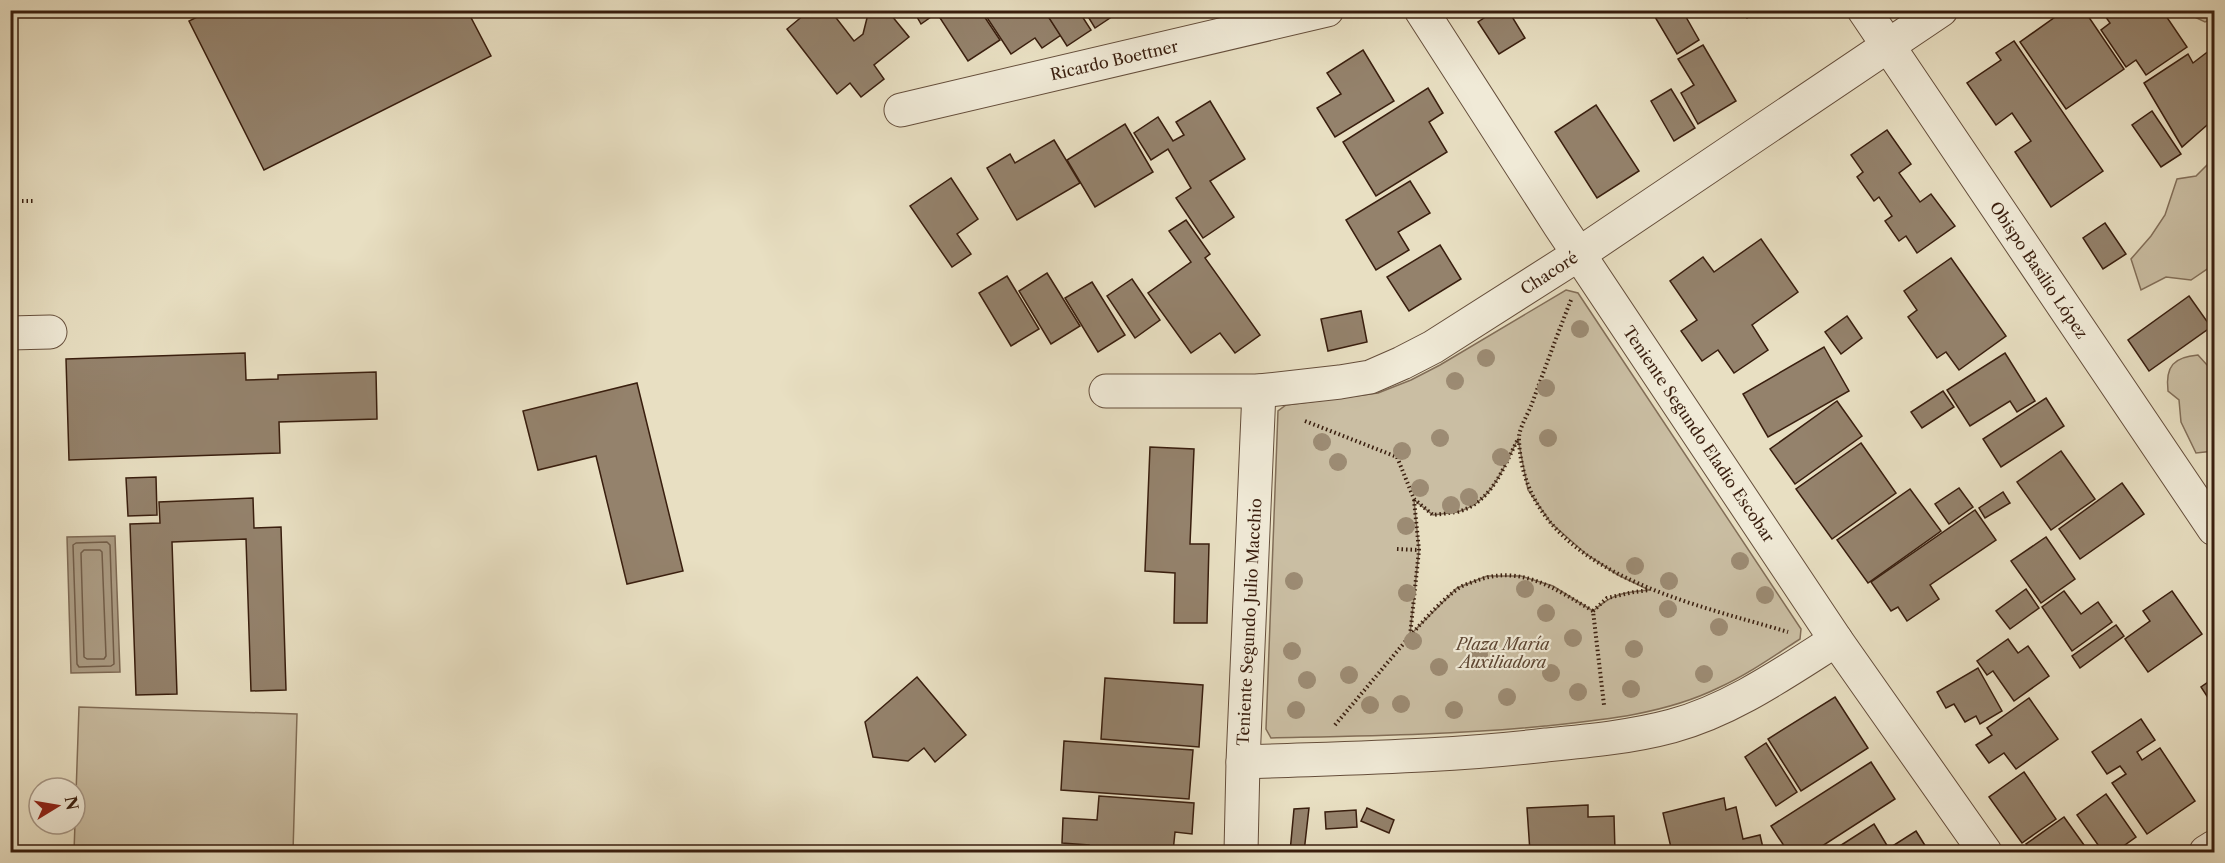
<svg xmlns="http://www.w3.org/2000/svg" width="2225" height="863" viewBox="0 0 2225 863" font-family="'Libre Caslon Text',serif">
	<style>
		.green { fill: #cabea3; stroke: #826e58; stroke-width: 1.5; fill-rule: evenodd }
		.water { fill: #ac9d85; stroke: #7e6a55; stroke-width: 1.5 }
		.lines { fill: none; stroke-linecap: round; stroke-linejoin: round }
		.shore { stroke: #725e4a; stroke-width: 1.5 }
		.building { fill: #94826c; stroke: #391e0e; stroke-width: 1.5 }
		.minor-casing { stroke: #654e3b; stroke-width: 35 }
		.path { stroke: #391e0e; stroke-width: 4; stroke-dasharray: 1.5 3; stroke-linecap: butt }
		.minor { stroke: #f0ead7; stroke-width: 33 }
		.tree { fill: #9c8b73 }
		.labels { text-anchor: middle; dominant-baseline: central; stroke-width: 4.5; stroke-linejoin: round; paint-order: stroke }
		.street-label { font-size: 16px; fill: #391e0e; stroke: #f0ead7 }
		.park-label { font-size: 16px; font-style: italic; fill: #5d4633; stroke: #f0ead7 }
	</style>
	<rect width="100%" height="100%" fill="#e8dfc2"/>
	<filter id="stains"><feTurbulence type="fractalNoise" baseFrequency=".00333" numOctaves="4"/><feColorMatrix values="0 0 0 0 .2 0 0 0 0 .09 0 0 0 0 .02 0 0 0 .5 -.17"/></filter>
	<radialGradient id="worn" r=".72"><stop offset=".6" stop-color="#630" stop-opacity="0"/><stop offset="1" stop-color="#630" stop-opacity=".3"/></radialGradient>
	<g class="green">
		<polygon points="2182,11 2214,11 2214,18 2205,22"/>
		<polygon points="2214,158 2214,241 2211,242 2210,267 2191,280 2166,277 2141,290 2131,259 2151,236 2165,215 2177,179 2196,176"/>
		<path d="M1566,290L1578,293L1801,629L1800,639C1774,656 1747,675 1718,688C1665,714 1603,720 1545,726C1454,735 1363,736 1271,738L1266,729L1278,411L1286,405L1378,393L1411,380L1440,365ZM1518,439L1528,490L1551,523L1586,554L1618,575L1649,590C1623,593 1613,593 1593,611L1553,586L1521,576H1487L1457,588L1410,635L1419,550L1414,500L1433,515C1441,514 1449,513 1457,512C1492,503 1503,468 1518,439Z"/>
		<path d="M2214,350V451L2196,453L2181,422L2179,400L2168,391C2165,366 2174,357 2198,355L2207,365Z"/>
		<polygon points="79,707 297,714 293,852 74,852"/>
	</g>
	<polygon class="water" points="115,536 120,672 71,673 67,537"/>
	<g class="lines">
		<g class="shore">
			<polygon points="107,542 110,545 114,664 111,666 79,667 77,664 73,545 76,543"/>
			<polygon points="84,550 100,550 102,552 106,656 104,659 87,659 84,657 81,553"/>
		</g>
	</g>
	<g class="building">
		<polygon points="211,10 467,10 491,56 264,170 189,21"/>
		<polygon points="810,10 830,10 854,41 863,34 869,10 887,10 909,37 874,65 884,79 861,97 850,83 837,94 787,29"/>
		<polygon points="913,10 941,10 921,24"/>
		<polygon points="951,10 980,10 1000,40 968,61 940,18"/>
		<polygon points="982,10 1044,10 1061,35 1042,48 1035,38 1011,54"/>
		<polygon points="1044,10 1078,10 1091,30 1067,46"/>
		<polygon points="1084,10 1122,10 1095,28"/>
		<polygon points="1496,10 1508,10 1525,38 1499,54 1478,22"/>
		<polygon points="1667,10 1682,10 1699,40 1677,54 1655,17"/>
		<polygon points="1743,10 1761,10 1747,18"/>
		<polygon points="2065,10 2084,10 2124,69 2066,109 2020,42"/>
		<polygon points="2101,10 2162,10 2187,47 2146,75 2136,60 2126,67 2101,30 2110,23"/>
		<polygon points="2014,41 2103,171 2051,207 2015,152 2031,141 2012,113 1996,125 1967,83 2001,60 1996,53"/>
		<polygon points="1703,45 1736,101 1698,124 1681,93 1694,85 1678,59"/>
		<polygon points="2214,47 2214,119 2182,147 2144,83 2188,54 2193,63"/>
		<polygon points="1363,50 1394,101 1335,137 1317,108 1341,94 1327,73"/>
		<polygon points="1428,88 1443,113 1429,122 1447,152 1376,196 1343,142"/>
		<polygon points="1671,89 1695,128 1674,141 1651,101"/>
		<polygon points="1210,101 1245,159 1210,181 1234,217 1203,238 1176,198 1191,188 1168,149 1151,160 1134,133 1158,117 1173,141 1184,135 1176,122"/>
		<polygon points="1596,105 1639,171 1597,198 1555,132"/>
		<polygon points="2152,111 2181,154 2161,167 2132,125"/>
		<polygon points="1125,124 1153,172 1095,207 1067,160"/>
		<polygon points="1887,130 1911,164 1899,173 1920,202 1931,194 1955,226 1917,253 1906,236 1899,241 1885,221 1892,216 1879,197 1874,201 1857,177 1863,172 1851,155"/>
		<polygon points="1054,140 1080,183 1017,220 987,168 1010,154 1015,163"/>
		<polygon points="951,178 978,219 957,234 971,254 952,267 910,206"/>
		<polygon points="1410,181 1430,213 1398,232 1409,250 1376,270 1346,220"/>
		<polygon points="1186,220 1210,254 1205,258 1260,335 1235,353 1220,333 1191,353 1148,293 1191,262 1169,231"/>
		<polygon points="2105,223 2126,254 2103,269 2083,238"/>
		<polygon points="1761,239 1798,292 1752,325 1768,350 1734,373 1718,350 1702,361 1681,331 1697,320 1670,281 1703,257 1714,272"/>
		<polygon points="1440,245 1461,279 1409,311 1387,277"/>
		<polygon points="1951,258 2006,336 1959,370 1946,352 1937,358 1908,317 1917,310 1904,291"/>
		<polygon points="1047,273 1080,326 1051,344 1019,291"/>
		<polygon points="1007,276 1039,329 1011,346 979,293"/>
		<polygon points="1132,279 1160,320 1135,338 1107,296"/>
		<polygon points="1092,282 1125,335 1098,352 1065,298"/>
		<polygon points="2189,296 2211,327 2149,371 2128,340"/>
		<polygon points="1361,311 1367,342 1328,351 1321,319"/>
		<polygon points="1847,316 1862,338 1841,354 1825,332"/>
		<polygon points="1824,347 1849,391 1768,437 1743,394"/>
		<polygon points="245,353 246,380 278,379 278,375 376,372 377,419 279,422 280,453 69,460 66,359"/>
		<polygon points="2005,353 2035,401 2017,412 2010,401 1970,426 1947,390"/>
		<polygon points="637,383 683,571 627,584 596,456 538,470 523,411"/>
		<polygon points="1943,391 1954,407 1922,428 1911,412"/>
		<polygon points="2046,398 2064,426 2001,467 1983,439"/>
		<polygon points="1837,401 1862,436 1795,484 1770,449"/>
		<polygon points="1861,443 1896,493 1832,539 1796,489"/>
		<polygon points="1150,447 1194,449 1190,544 1209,544 1207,623 1174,623 1175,573 1145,571"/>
		<polygon points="2061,451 2095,499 2051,530 2017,482"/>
		<polygon points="156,477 157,515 128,516 126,478"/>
		<polygon points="2122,483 2144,514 2080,559 2059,529"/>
		<polygon points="1959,488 1973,507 1949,524 1935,504"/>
		<polygon points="1910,489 1941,531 1868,583 1837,540"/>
		<polygon points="2003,492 2010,503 1985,518 1979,508"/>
		<polygon points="253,498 254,528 281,527 286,690 251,691 246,539 172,542 177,694 136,695 130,524 160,523 159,502"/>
		<polygon points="1975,510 1996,540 1930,585 1939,599 1907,621 1898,607 1891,611 1871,582"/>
		<polygon points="2046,537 2075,579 2041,603 2011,561"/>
		<polygon points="2026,589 2039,608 2010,629 1996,611"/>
		<polygon points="2064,591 2081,614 2098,602 2112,622 2072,651 2042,607"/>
		<polygon points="2172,591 2202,634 2148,672 2125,639 2150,621 2143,611"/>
		<polygon points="2116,625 2124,636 2080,668 2072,656"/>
		<polygon points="2008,639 2018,653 2028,646 2049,676 2014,701 1993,671 1987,675 1977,661"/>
		<polygon points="1978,668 2002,711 1980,724 1976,716 1965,722 1954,704 1946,708 1937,692"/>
		<polygon points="917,677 966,735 935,762 924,748 908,761 873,757 865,722"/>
		<polygon points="1105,678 1203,685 1199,747 1101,739"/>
		<polygon points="2214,678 2214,707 2201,687"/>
		<polygon points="1835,697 1868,748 1801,791 1768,739"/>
		<polygon points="2029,698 2058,739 2016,769 2004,753 1989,763 1976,745 1992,735 1987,728"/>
		<polygon points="2141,719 2155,740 2137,752 2142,760 2160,748 2195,801 2147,834 2112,783 2126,774 2120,766 2107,774 2092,752"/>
		<polygon points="1064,741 1193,750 1189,799 1061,790"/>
		<polygon points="1766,743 1797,792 1776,806 1745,757"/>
		<polygon points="1871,762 1895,799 1813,852 1788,852 1771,826"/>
		<polygon points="2024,772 2056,819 2022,843 1989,797"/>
		<polygon points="2106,794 2136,837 2115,852 2103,852 2077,815"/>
		<polygon points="1099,796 1194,803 1192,834 1175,832 1173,852 1088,852 1089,845 1062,843 1063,818 1097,820"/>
		<polygon points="1724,798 1726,810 1736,807 1743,839 1760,835 1764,852 1672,852 1663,813"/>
		<polygon points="1588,805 1588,817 1614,816 1615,852 1530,852 1527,808"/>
		<polygon points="1309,808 1304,852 1290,852 1294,809"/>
		<polygon points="1367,808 1394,820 1389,833 1361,821"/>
		<polygon points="1356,810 1357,827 1326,829 1325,812"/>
		<polygon points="2064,817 2089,852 2032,852 2026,844"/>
		<polygon points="1874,824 1888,847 1879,852 1833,852 1832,851"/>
		<polygon points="1916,831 1926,847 1917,852 1883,852"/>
	</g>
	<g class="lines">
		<g class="minor-casing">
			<g id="minor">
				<polyline points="1421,10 1560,226 1836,640 1985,852"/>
				<polyline points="1864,10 2214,529"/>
				<polyline points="901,110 1327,10"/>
				<polyline points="10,333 50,332"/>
				<polyline points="1106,391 1259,391 1340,382 1370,377 1402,363 1433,347 1579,254 1941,10"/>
				<path d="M1243,762C1344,758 1445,757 1546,745C1588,741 1631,737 1672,726C1731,710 1784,673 1836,640"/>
				<polyline points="1241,852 1243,762 1259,391"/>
				<polyline points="2206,852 2214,847"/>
			</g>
		</g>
		<g class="path">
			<polyline points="22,201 33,201"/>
			<path d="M1571,300C1557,335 1544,371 1531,406C1527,416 1518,430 1519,440C1524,571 1689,602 1788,632"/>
			<path d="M1305,421L1397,457L1414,499L1433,515C1441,514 1449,513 1457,512C1492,503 1503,468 1518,439"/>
			<polyline points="1397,549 1419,550"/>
			<polyline points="1593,611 1607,598 1634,592 1650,590"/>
			<path d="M1410,636C1424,620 1439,603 1456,590C1461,586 1467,584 1473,582C1519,563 1554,588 1593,611L1604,705"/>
			<polyline points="1335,725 1410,636 1419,550 1414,500"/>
		</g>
		<use href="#minor" class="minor"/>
	</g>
	<g class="tree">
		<circle cx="1580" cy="329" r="9"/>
		<circle cx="1486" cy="358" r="9"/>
		<circle cx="1455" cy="381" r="9"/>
		<circle cx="1546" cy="388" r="9"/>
		<circle cx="1440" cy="438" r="9"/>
		<circle cx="1548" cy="438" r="9"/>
		<circle cx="1322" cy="442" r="9"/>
		<circle cx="1402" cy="451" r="9"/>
		<circle cx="1501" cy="457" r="9"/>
		<circle cx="1338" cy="462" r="9"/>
		<circle cx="1420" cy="488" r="9"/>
		<circle cx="1469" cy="497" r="9"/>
		<circle cx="1451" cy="505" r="9"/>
		<circle cx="1406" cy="526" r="9"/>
		<circle cx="1740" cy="561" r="9"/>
		<circle cx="1635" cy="566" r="9"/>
		<circle cx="1294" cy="581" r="9"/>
		<circle cx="1669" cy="581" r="9"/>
		<circle cx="1525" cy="589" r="9"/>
		<circle cx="1407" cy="593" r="9"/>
		<circle cx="1765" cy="595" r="9"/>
		<circle cx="1668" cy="609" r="9"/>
		<circle cx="1546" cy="613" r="9"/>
		<circle cx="1719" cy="627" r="9"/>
		<circle cx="1573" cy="638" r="9"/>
		<circle cx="1413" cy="641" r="9"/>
		<circle cx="1634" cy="649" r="9"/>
		<circle cx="1292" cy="651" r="9"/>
		<circle cx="1479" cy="655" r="9"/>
		<circle cx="1439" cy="667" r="9"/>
		<circle cx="1551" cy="673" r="9"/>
		<circle cx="1704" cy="674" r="9"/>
		<circle cx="1349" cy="675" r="9"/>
		<circle cx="1307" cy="680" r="9"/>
		<circle cx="1631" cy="689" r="9"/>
		<circle cx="1578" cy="692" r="9"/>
		<circle cx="1507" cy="697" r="9"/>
		<circle cx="1401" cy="704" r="9"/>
		<circle cx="1370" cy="705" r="9"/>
		<circle cx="1296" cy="710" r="9"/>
		<circle cx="1454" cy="710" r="9"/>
	</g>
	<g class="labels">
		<g class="street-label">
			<text transform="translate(1114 60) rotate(-13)">Ricardo Boettner</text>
			<text transform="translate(2039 270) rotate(56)">Obispo Basilio López</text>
			<text transform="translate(1549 273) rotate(-33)">Chacoré</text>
			<text transform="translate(1699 434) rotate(56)">Teniente Segundo Eladio Escobar</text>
			<text transform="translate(1249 622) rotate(-87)">Teniente Segundo Julio Macchio</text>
		</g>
		<g class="park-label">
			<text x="1503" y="644">Plaza María<tspan x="1503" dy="18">Auxiliadora</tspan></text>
		</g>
	</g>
	<rect width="2225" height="863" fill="none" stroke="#e8dfc2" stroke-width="36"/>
	<rect x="12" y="12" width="2201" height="839" fill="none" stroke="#391e0e" stroke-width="3"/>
	<rect x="18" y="18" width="2189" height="827" fill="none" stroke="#391e0e" stroke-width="1.5"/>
	<g transform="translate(57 806) rotate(79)"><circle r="28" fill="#f0ead7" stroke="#a79887" stroke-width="1.5"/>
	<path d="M0-4.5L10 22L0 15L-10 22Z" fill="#8f2418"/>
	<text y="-9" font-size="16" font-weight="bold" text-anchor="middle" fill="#391e0e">N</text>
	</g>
	<rect width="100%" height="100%" filter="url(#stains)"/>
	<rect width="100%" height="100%" fill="url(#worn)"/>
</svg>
